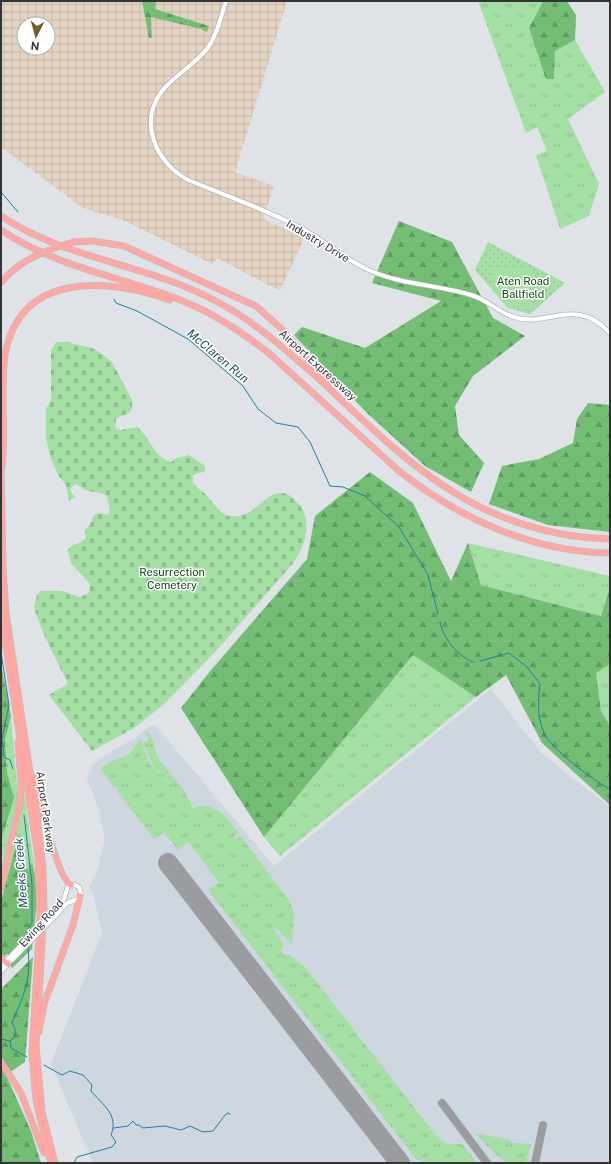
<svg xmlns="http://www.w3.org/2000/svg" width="611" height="1164" viewBox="0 0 611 1164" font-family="'Public Sans',sans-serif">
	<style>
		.industrial { fill: url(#industrial-grid); fill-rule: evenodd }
		.built { fill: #ced6e0 }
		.grass { fill: url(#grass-tufts) }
		.forest { fill: url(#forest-firs) }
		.cemetery { fill: url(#cemetery-stones) }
		.park { fill: url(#park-dots) }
		.pitch { fill: #a4dfa4 }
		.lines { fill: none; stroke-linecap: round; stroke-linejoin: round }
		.stream { stroke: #1f80a4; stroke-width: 1 }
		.taxiway { stroke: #9a9ca0; stroke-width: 8 }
		.runway { stroke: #9a9ca0; stroke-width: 20 }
		.secondary-casing { stroke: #b3b6ba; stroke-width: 5.5 }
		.highway-casing { stroke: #bebebf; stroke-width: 7 }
		.secondary { stroke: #fff; stroke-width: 4 }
		.highway { stroke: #ffa7a3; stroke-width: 5.5 }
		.secondary-bridge-casing { stroke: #b3b6ba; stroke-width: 5.5; stroke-linecap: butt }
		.highway-bridge-casing { stroke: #bebebf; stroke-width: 7; stroke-linecap: butt }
		.secondary-bridge { stroke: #fff; stroke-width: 4 }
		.highway-bridge { stroke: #ffa7a3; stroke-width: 5.5 }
		.labels { text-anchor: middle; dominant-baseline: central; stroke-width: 3; stroke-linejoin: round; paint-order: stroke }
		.street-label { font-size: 11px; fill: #333436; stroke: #fff }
		.park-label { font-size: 11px; fill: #114616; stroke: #fff }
		.water-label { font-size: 12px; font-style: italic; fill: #1f4f65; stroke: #fff }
	</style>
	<defs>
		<pattern id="industrial-grid" width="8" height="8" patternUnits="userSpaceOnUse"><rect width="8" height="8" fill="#e5d4c3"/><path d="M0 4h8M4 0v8" fill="none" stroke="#c5b7a8"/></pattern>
		<pattern id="grass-tufts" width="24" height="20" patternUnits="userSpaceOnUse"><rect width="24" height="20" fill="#a4dfa4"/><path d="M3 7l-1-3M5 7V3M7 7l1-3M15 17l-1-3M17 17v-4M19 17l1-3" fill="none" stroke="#8ec08e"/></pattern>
		<pattern id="forest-firs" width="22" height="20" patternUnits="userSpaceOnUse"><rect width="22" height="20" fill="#73be74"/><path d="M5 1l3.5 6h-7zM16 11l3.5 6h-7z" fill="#5f9b60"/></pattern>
		<pattern id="cemetery-stones" width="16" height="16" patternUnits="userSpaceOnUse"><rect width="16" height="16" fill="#a4dfa4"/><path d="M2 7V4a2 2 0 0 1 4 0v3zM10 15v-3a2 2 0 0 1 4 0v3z" fill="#8ec08e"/></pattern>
		<pattern id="park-dots" width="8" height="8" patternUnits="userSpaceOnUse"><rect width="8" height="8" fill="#a4dfa4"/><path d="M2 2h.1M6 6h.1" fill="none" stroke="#8ec08e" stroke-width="1.8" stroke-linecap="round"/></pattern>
	</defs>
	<rect width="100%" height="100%" fill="#dfe2e6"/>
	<path class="industrial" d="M1,1H287L235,172L274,186L263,219L304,238L280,291L217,258L212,264L123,220L83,208L1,147ZM24,24H48V48H24Z"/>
	<polygon class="built" points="491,689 542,754 610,807 610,1163 93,1163 51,1064 102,933 93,892 89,888 99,867 99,861 105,840 99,810 87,778 93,764 104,756 135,738 148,727 155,725 274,866"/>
	<g class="grass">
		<polygon points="478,1 543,1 529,28 554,78 555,51 575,40 605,92 568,119 599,184 589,216 560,229 536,155 547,151 537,127 526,133"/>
		<polygon points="468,543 610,576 610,587 601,616 481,585"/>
		<polygon points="413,655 476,697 280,856 264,837"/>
		<polygon points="610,664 610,726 601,711 596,673"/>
		<polygon points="11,716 18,797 1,876 3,856 1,854 1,841 14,798 7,772 5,740"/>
		<path d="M148,732C156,741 153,751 160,761C168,771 192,797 192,808C196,808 198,806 201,806C219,805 230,821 239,833L234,836L236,839L240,835L290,902L294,915L292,944L276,928L274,930L282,942L283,948L280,950L283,953L277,959L284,954L289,955L304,966L438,1138L446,1144H462L474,1159L475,1163H429L416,1159L208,890L219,882L188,842L178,850L164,832L154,839L117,791L119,790L116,787H112L113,786L101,769L109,762L129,755L140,738L149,763L183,797L154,767L142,742L144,743L149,739L145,734Z"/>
		<polygon points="23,783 35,872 32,863 27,871 16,845 1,901 22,810"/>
		<polygon points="475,1133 510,1140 513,1143 531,1144 526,1163 507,1163 493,1152"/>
	</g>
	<g class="forest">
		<polygon points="142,1 156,1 155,9 209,26 207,32 201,29 151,17 152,38 149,38"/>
		<polygon points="543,1 567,1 576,15 575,40 555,51 554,79 546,79 529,28"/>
		<polygon points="399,221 452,242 493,318 525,336 473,376 455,406 459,435 484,463 471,492 425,466 366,412 294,335 302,327 365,348 441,301 372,283"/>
		<polygon points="588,403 610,405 610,532 548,525 489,504 502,466 539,459 573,443 577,419"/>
		<polygon points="370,472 413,503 451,581 468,543 481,585 601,616 610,587 610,664 596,673 601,711 610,726 610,805 542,743 506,675 476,697 413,655 264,837 181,708 211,670 307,559 315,516"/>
		<polygon points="1,664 11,716 5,740 7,772 14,798 1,841"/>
		<path d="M16,845L27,870L32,863C40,887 35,923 32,949L12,968L10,965L13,960L7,954L4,957L1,955V901Z"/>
		<polygon points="33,957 25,1062 6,1075 31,1131 41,1163 1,1163 1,989"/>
	</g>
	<path class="cemetery" d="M56,342H67L95,349L112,362L132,400C134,415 126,413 116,419L115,426L116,429L121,430L137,427C151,438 153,457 171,462L177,458L189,455L205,466V472L197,473L193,476V484C197,488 203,491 207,496C213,502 219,514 229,516C256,520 263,491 283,493C289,494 292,497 296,501C314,518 306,544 294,562L216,651L164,704L134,728L92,751L49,695L68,684L45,637L34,608L37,595L41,591H61L80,597L89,593L90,586L89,583L71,563L68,550C73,543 80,544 86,538L85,530L91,523L94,515L98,513L108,515L110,510L107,496C100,491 91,493 84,489C80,487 79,485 75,484L70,490L75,497L69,501L66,485L59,476L51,459L46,439V409L51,400V351Z"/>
	<polygon class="park" points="488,242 565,283 530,314 508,308 475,270"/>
	<path class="pitch" d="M492,267L528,269L532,274V310C511,311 487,290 492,267Z"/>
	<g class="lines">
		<g class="stream">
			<polyline points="1,192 18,212"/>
			<polyline points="114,299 116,303 137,311 188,339 243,386 258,409 276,423 298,427 310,442 330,486 343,487 365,496 399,527 428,575 438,614"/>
			<path d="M440,622C443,639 458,656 473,662"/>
			<polyline points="1,652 9,705 2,739 4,757 10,760 13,769"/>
			<path d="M480,661L509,653L527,667L540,684C538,701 537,717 544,733C548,746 596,783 610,789"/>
			<polyline points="24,815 32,884 32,922 27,932 27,938"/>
			<polyline points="1,1039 10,1041"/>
			<path d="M27,1057L11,1048L10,1041L15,1037V1028L12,1023C25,991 31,982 28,947"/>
			<path d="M44,1065L62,1075L70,1071L83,1075L92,1085L91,1091C103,1105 119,1115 111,1135L116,1142L112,1147L77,1157L74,1163"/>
			<polyline points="114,1128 128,1126 133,1121 136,1125 139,1125 143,1128 165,1126 181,1130 190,1126 203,1132 213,1131 225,1115 228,1113 230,1114"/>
		</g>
		<g class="taxiway">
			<polyline points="442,1103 487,1163"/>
			<polyline points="535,1163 543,1125"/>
		</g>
		<polyline class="runway" points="168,863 400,1163"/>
		<g class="secondary-casing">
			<g id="secondary">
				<path d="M226,1C221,17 217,35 207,49C194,65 175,75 162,91C138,122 156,163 188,180C225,195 264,209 299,227C324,240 345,260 371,271C403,285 439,285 471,295C486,299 497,311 511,316C548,330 573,294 610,333"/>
				<polyline points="56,909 64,899 68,886 75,885 79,887 81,894 78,899 67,903 59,912"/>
				<polyline points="1,965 10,957"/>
				<polyline points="1,971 9,963"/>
			</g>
		</g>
		<g class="highway-casing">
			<g id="highway">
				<path d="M1,216C65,259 146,264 214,300C253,320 285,349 318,378C360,417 401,459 450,490C496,520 555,538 610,539"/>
				<path d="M1,230C55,267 123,277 183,301C215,314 244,333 271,355L399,471C459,518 532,552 610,553"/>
				<polyline points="73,242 92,241 124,246 256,306 284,331 328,383"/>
				<polyline points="1,464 3,568 6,613 38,825 43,869 44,910 36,1045 42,1112 55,1163"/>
				<path d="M2,467C6,430 0,393 5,355C20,271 107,278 170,300"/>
				<polyline points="1,614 38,857 40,919 32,1052 36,1101 51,1163"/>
				<path d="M34,777C38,794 58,881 71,885"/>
				<polyline points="1,888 20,803 21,784 18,742"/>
				<polyline points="1,958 8,964"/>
				<polyline points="39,1032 44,1004 73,925 80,896"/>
				<polyline points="1,1062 21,1093 44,1153"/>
			</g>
		</g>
		<use href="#secondary" class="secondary"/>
		<use href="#highway" class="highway"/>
		<g class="secondary-bridge-casing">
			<g id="secondary-bridge">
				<polyline points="10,957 56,909"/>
				<polyline points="12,960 59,912"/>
			</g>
		</g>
		<g class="highway-bridge-casing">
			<path id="highway-bridge" d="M1,283C18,260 47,250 73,242"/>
		</g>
		<use href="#secondary-bridge" class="secondary-bridge"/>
		<use href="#highway-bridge" class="highway-bridge"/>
	</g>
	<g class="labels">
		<g class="street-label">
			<text transform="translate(318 241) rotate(31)">Industry Drive</text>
			<text transform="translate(318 365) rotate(42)">Airport Expressway</text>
			<text transform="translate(46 812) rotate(82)">Airport Parkway</text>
			<text transform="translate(41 923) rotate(-48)">Ewing Road</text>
		</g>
		<g class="park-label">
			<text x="523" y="281">Aten Road<tspan x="523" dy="13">Ballfield</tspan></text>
			<text x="172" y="572">Resurrection<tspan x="172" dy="13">Cemetery</tspan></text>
		</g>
		<g class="water-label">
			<text transform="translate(218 356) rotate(40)">McClaren Run</text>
			<text transform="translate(21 873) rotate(-94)">Meeks Creek</text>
		</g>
	</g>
	<rect width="611" height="1164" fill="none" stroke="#333436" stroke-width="4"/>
	<g transform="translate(36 36) rotate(186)"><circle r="19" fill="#ffffff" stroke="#adaeaf"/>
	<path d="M0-3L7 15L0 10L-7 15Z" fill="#735e2d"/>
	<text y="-6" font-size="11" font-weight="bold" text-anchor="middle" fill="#333436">N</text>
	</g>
</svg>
